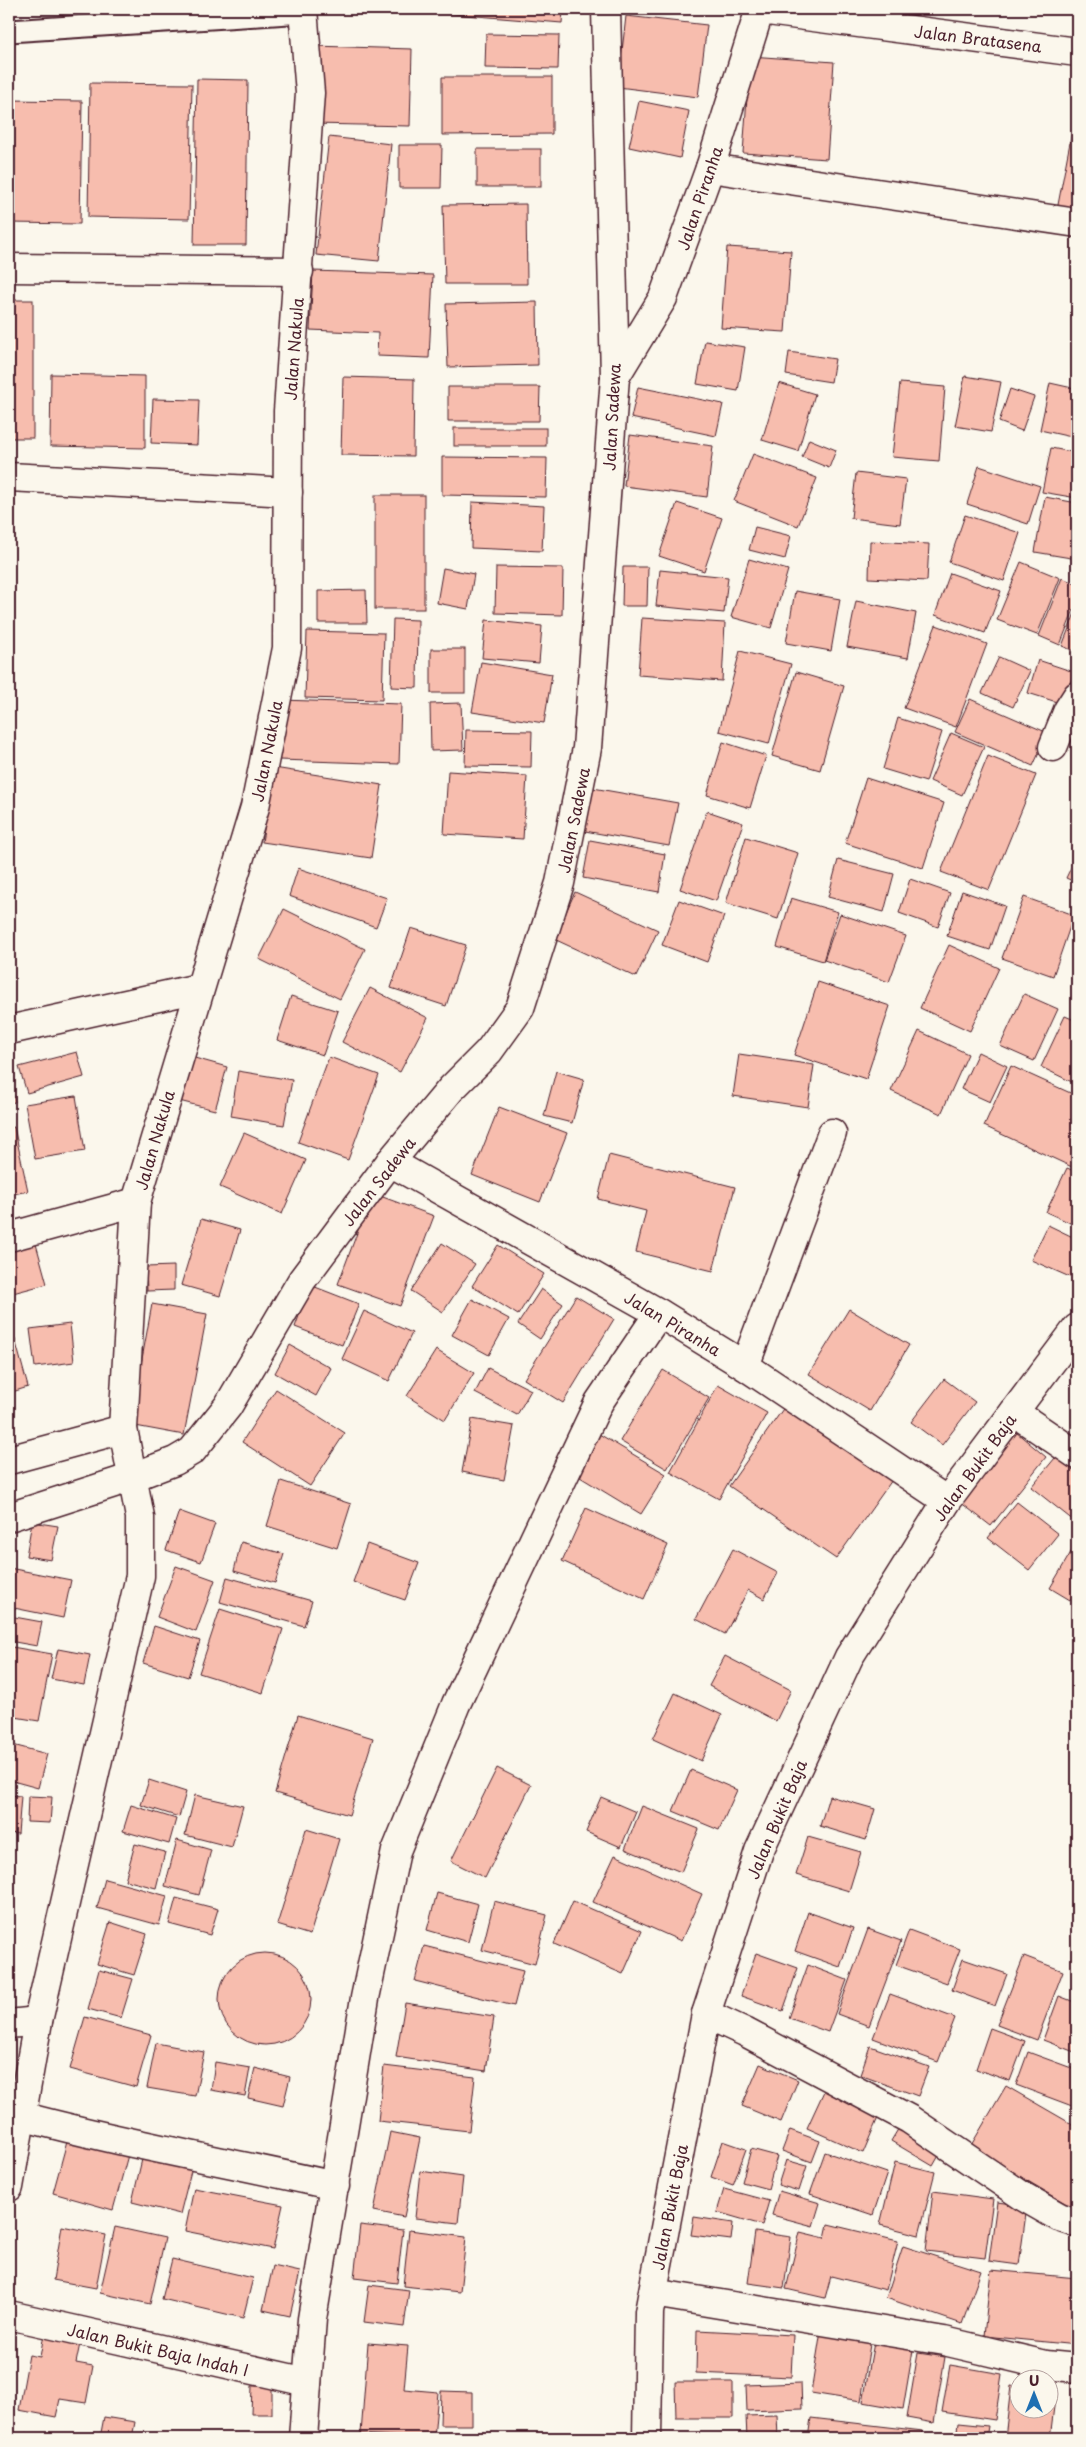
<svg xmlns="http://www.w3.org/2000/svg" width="1086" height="2447" viewBox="0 0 1086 2447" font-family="'Playpen Sans',sans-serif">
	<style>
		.building { fill: #f7bdae; stroke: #4a1f2b }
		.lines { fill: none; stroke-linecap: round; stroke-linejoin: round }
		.lane-casing { stroke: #4a1f2b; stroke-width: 25 }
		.street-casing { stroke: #4a1f2b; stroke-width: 31 }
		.secondary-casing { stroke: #4a1f2b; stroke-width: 31 }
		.lane { stroke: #fbf7ec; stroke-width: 21 }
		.street { stroke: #fbf7ec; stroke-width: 28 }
		.secondary { stroke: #fbf7ec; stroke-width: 28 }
		.labels { text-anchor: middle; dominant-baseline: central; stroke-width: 5; stroke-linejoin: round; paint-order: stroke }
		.street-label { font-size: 16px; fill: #4a1f2b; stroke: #fbf7ec }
	</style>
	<rect width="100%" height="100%" fill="#fbf7ec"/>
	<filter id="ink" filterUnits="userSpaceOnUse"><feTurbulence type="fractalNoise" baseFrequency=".02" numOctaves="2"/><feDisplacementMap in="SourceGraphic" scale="10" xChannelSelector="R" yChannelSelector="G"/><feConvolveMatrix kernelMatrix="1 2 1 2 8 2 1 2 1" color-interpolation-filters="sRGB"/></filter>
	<g filter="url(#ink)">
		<g class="building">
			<polygon points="428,9 563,9 562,23 428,12"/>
			<polygon points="626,16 707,25 698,97 618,87"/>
			<polygon points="486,34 559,35 558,69 485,68"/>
			<polygon points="314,46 412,49 410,126 312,124"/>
			<polygon points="750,56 834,62 827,159 743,153"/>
			<polygon points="442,77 552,77 552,134 442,135"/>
			<polygon points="197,79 248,80 246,245 194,245"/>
			<polygon points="90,83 192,84 189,219 88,217"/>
			<polygon points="9,100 82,101 80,224 9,223"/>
			<polygon points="639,101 689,111 680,158 629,147"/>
			<polygon points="1077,106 1077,213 1057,210"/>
			<polygon points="329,137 391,144 379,261 316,255"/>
			<polygon points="399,145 442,145 441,188 399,188"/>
			<rect x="477" y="149" width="64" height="38"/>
			<polygon points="526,204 527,284 445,284 443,205"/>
			<polygon points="727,247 791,251 785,332 721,328"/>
			<polygon points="313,271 433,275 429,358 377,356 378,333 310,330"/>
			<rect x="9" y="300" width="24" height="138"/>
			<polygon points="537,302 538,365 448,367 446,304"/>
			<polygon points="705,341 745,347 738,391 697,384"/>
			<polygon points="789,352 835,359 831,382 786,375"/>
			<polygon points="51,374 145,376 145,448 50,446"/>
			<polygon points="965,376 1001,382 991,432 955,426"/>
			<polygon points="343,377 414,379 413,456 341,455"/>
			<polygon points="779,383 815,394 798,451 762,440"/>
			<polygon points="900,383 945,387 939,461 892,457"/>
			<polygon points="1050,383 1077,389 1076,438 1040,430"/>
			<polygon points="448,387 540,387 539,421 448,421"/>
			<polygon points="638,387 723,404 716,436 631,418"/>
			<polygon points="1010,389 1034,397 1022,431 999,422"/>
			<polygon points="153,399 199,400 197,445 151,443"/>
			<rect x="454" y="428" width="92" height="18"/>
			<polygon points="630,435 713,446 707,497 624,486"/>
			<polygon points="809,439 836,450 829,468 802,457"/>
			<polygon points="1051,448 1077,453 1077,498 1042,492"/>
			<polygon points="753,454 817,478 798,526 734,501"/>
			<polygon points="442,457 547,458 546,497 442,495"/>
			<polygon points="979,466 1040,486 1028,524 967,504"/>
			<polygon points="856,473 906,479 900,524 851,518"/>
			<rect x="375" y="495" width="49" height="114"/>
			<polygon points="1045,497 1077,503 1077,559 1035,552"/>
			<polygon points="472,502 544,506 542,551 471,548"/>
			<polygon points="677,503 722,518 704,571 659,556"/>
			<polygon points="965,515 1020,533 1004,581 949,562"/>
			<polygon points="755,527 791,536 785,559 749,550"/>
			<polygon points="870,541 929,544 927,581 869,578"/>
			<polygon points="749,559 788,570 771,628 731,617"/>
			<polygon points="1021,562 1060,578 1037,635 997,620"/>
			<polygon points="496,567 563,568 562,615 495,613"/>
			<polygon points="623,567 648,567 647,606 622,606"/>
			<polygon points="443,568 474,574 468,609 437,603"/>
			<polygon points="660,570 728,577 724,613 656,606"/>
			<polygon points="950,573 1001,591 985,633 935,615"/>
			<polygon points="1062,578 1077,584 1077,602 1060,645 1039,636"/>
			<polygon points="366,590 367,623 318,623 318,591"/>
			<polygon points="795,591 840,599 831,651 786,643"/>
			<polygon points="856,601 916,613 908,658 847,647"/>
			<polygon points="1077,608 1077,652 1062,646"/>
			<polygon points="642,618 725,623 722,681 638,675"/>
			<polygon points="393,619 418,620 417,688 391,687"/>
			<polygon points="486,620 542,626 539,663 482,658"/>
			<polygon points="936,625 987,644 956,727 904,708"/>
			<polygon points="307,631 384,633 382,700 305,698"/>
			<rect x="431" y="649" width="34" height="44"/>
			<polygon points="740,651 791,664 769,744 719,731"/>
			<polygon points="999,657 1030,671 1013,707 982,693"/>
			<polygon points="1038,660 1074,672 1063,704 1028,693"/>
			<polygon points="481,662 552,674 544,723 472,712"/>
			<polygon points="796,672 844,686 820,770 772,756"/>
			<polygon points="970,699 1048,733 1033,766 955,732"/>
			<polygon points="281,700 401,704 399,764 279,760"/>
			<polygon points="461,703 463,750 431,751 430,704"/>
			<polygon points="898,718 942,732 926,782 883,769"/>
			<polygon points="466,730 532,731 531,767 465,766"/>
			<polygon points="951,733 984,747 962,795 930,781"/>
			<polygon points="723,742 766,756 750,808 707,795"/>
			<polygon points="988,756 1036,775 989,890 941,872"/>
			<polygon points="274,768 382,785 371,858 262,842"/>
			<polygon points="448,771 527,776 523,839 444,834"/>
			<polygon points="866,778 944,803 923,868 845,843"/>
			<polygon points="593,788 678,803 669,846 585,831"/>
			<polygon points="707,811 743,823 716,901 680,889"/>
			<polygon points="746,837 798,853 778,919 726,903"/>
			<polygon points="590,840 665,854 659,892 583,878"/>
			<polygon points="1077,855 1077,883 1066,878"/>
			<polygon points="838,860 894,874 884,912 828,897"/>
			<polygon points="298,868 387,898 376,927 289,896"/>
			<polygon points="910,879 950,893 938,927 899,913"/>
			<polygon points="962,891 1005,906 990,950 947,936"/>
			<polygon points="575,892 658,930 636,977 554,939"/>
			<polygon points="1024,897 1074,915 1053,976 1002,958"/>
			<polygon points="791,898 838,912 823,961 777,947"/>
			<polygon points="679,900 724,916 707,962 662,945"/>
			<polygon points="284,909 365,949 340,999 259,959"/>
			<polygon points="840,914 906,936 889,982 824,960"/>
			<polygon points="411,928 466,945 446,1006 391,988"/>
			<polygon points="949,945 999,968 970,1031 920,1008"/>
			<polygon points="818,982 890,1006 866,1079 794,1055"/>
			<polygon points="370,988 428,1018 400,1072 342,1042"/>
			<polygon points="1024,994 1058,1009 1034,1061 1000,1046"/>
			<polygon points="291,996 338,1011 323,1055 277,1040"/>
			<polygon points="1065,1016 1077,1021 1077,1075 1074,1083 1041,1067"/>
			<polygon points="919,1031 968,1054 941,1114 891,1091"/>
			<polygon points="77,1052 84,1077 27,1093 19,1067"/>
			<polygon points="978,1052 1007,1066 990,1102 961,1089"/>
			<polygon points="739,1054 814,1065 808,1107 733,1096"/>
			<polygon points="191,1057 227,1067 215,1110 179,1101"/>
			<polygon points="329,1057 379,1075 348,1160 298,1142"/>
			<polygon points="1011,1066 1077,1096 1077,1156 1072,1167 984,1126"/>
			<polygon points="238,1071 292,1080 284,1125 231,1116"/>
			<polygon points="556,1071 584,1079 572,1123 544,1116"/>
			<polygon points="9,1076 15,1102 9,1103"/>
			<polygon points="76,1096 85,1151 35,1159 25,1104"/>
			<polygon points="499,1107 567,1133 540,1202 472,1175"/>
			<polygon points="14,1127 28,1191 9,1195 9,1128"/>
			<polygon points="244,1133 306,1160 282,1214 220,1187"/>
			<polygon points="609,1155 735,1187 713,1271 636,1252 646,1211 598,1199"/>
			<polygon points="1067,1168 1077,1172 1077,1226 1046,1212"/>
			<polygon points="372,1193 434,1216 400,1306 338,1284"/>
			<polygon points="201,1219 240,1230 220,1296 181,1285"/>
			<polygon points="1048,1225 1077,1239 1077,1268 1072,1278 1031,1260"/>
			<polygon points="33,1233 47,1284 9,1294 9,1240"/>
			<polygon points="442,1243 475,1264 443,1312 411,1291"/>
			<polygon points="498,1245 544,1274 518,1315 472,1286"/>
			<polygon points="174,1266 174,1290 147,1291 146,1267"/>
			<polygon points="310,1285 359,1304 342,1345 295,1327"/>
			<polygon points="541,1289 563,1304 540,1339 518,1324"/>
			<polygon points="576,1296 614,1319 563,1403 524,1379"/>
			<polygon points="472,1299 509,1319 489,1355 452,1335"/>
			<polygon points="152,1304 207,1314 184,1435 130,1425"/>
			<polygon points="849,1309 909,1345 870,1411 809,1374"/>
			<polygon points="364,1311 412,1333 389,1381 342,1359"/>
			<polygon points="70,1324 74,1362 35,1367 30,1329"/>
			<polygon points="13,1332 28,1387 9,1393 9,1333"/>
			<polygon points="290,1345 331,1368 316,1396 275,1373"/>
			<polygon points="436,1350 474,1373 445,1420 407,1396"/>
			<polygon points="488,1368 531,1390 517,1415 475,1393"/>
			<polygon points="663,1370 709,1398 667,1469 620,1441"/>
			<polygon points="944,1379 975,1402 942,1445 911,1422"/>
			<polygon points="718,1385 767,1413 719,1499 670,1472"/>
			<polygon points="276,1389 345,1433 310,1486 242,1442"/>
			<polygon points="785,1406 892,1480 836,1559 729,1486"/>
			<polygon points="472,1419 514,1426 504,1480 462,1472"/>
			<polygon points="594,1431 666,1474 641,1514 570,1471"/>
			<polygon points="1016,1432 1046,1457 991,1526 960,1502"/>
			<polygon points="1060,1452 1077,1466 1077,1517 1074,1521 1031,1487"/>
			<polygon points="281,1481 351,1504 337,1548 267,1526"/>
			<polygon points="1017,1502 1058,1534 1029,1570 988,1538"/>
			<polygon points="586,1508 668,1545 644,1599 562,1561"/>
			<polygon points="179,1511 215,1524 201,1562 166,1550"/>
			<polygon points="32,1522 58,1526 51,1560 26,1556"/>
			<polygon points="241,1542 284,1554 275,1583 234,1571"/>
			<polygon points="1077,1542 1077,1588 1070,1600 1050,1588"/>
			<polygon points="367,1544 419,1563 405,1600 353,1582"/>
			<polygon points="733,1549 778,1573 764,1599 748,1590 725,1634 696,1619"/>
			<polygon points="176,1566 215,1580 196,1632 157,1617"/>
			<polygon points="9,1568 71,1580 63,1618 9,1607"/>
			<polygon points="227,1577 312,1601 304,1626 220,1602"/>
			<polygon points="220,1609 283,1629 263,1693 199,1673"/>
			<polygon points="9,1616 42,1622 37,1646 9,1641"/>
			<polygon points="154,1626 200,1641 188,1677 143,1663"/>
			<polygon points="12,1647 52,1654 39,1721 9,1716 9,1664"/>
			<polygon points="58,1649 90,1655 84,1685 51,1679"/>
			<polygon points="725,1656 791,1690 776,1721 709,1686"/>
			<polygon points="675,1693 722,1715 701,1761 653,1739"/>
			<polygon points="298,1715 373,1738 349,1815 275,1793"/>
			<polygon points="9,1744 47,1754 38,1788 9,1780"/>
			<polygon points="497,1768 531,1785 485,1878 451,1861"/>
			<polygon points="691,1770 737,1790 719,1830 673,1811"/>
			<polygon points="149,1780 186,1792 179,1817 141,1805"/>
			<polygon points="9,1795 21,1796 18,1834 9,1833"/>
			<polygon points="195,1795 243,1806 232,1847 185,1835"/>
			<polygon points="28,1796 52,1797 50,1823 27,1822"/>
			<polygon points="829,1796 875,1809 866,1840 820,1826"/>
			<polygon points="601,1797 636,1812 621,1847 586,1832"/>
			<polygon points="131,1805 176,1819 169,1844 123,1831"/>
			<polygon points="642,1806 699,1829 681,1872 625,1849"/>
			<polygon points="306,1829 339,1839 310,1935 277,1925"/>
			<polygon points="808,1837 861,1852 849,1891 796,1875"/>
			<polygon points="177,1840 211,1850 199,1895 165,1886"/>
			<polygon points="135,1844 165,1852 156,1888 125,1880"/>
			<polygon points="615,1855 702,1894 681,1941 593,1902"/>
			<polygon points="105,1879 167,1896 159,1925 97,1908"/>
			<polygon points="437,1893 478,1904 468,1942 427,1930"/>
			<polygon points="176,1898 218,1909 210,1935 169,1924"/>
			<polygon points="494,1901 547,1915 535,1964 482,1950"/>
			<polygon points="573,1901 642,1931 623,1974 554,1944"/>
			<polygon points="808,1912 853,1928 840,1967 795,1951"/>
			<polygon points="110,1922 147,1934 134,1975 97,1964"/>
			<polygon points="868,1929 901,1941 869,2026 837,2014"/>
			<polygon points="909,1930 960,1949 947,1983 896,1965"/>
			<polygon points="424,1946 523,1971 514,2006 415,1981"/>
			<polygon points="756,1953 798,1968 783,2011 741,1996"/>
			<circle cx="265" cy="1999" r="46"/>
			<polygon points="1024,1956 1063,1971 1037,2040 997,2025"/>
			<polygon points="963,1959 1007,1974 995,2006 952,1990"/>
			<polygon points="808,1965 847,1980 828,2032 789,2018"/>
			<polygon points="99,1970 133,1979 121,2018 88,2009"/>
			<polygon points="890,1994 955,2018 938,2062 873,2038"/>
			<polygon points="1059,1996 1077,2003 1077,2053 1043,2040"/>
			<polygon points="405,2003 494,2017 486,2071 396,2057"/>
			<polygon points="85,2017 151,2035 136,2087 70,2069"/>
			<polygon points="990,2028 1025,2041 1010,2081 976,2069"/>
			<polygon points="156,2043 204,2052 195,2096 147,2088"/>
			<polygon points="870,2046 929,2067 918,2096 860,2075"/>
			<polygon points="1028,2052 1077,2070 1077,2094 1072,2106 1016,2085"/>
			<polygon points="215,2062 250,2068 245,2096 211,2090"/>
			<polygon points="760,2064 798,2080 781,2122 742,2106"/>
			<polygon points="384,2066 475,2077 469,2131 378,2121"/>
			<polygon points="255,2068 290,2077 283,2106 248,2098"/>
			<polygon points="1006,2086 1077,2127 1077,2210 970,2147"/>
			<polygon points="825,2089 880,2113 863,2153 807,2128"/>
			<polygon points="903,2121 945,2145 933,2166 891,2141"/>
			<polygon points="790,2130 820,2141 812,2162 782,2151"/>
			<polygon points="390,2132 420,2138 404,2217 374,2211"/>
			<polygon points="68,2138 128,2155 113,2210 53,2193"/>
			<polygon points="723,2141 746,2149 733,2185 711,2177"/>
			<polygon points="751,2149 777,2156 768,2189 742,2182"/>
			<polygon points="825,2152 887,2173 873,2215 810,2194"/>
			<polygon points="143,2155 192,2167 180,2214 132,2202"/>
			<polygon points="786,2160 807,2166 799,2191 778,2185"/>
			<polygon points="895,2162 935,2172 919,2235 880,2225"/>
			<polygon points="420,2171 463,2177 458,2223 415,2218"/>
			<polygon points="194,2188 283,2205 273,2249 185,2231"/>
			<polygon points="724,2189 769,2201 762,2225 717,2212"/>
			<polygon points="779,2191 820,2203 813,2226 772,2215"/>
			<polygon points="933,2191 993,2199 985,2258 926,2251"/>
			<polygon points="997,2202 1027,2206 1019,2265 989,2261"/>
			<polygon points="694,2217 733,2223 731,2240 691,2235"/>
			<polygon points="828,2224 898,2241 886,2290 831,2276 825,2298 786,2289 800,2232 825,2238"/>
			<polygon points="360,2225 403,2230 397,2283 354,2278"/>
			<polygon points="62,2226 106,2235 96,2288 53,2280"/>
			<polygon points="115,2227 165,2238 150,2304 100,2293"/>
			<polygon points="409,2230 466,2237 460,2292 403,2286"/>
			<polygon points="755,2232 791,2237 784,2288 748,2283"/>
			<polygon points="903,2246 981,2271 962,2324 886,2298"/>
			<polygon points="172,2259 253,2278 243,2318 162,2299"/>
			<polygon points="273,2266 300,2272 290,2316 263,2310"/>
			<polygon points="991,2270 1077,2278 1077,2345 984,2336"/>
			<polygon points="369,2285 409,2290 404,2327 364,2322"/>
			<polygon points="45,2328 82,2334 76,2363 93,2366 86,2403 60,2399 56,2417 19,2410 29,2355 40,2357"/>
			<polygon points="697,2330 793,2335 791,2377 696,2373"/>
			<polygon points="821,2330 871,2338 861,2401 811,2393"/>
			<polygon points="875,2337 914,2344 903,2409 863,2402"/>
			<polygon points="368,2343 408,2346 404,2389 438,2392 434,2438 361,2434"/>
			<polygon points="918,2353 945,2357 934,2423 907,2418"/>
			<polygon points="950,2365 1002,2374 995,2420 942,2412"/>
			<polygon points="675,2382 733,2382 733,2418 676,2418"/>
			<polygon points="801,2383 802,2409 747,2411 746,2385"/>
			<polygon points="252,2386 272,2386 272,2414 251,2414"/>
			<polygon points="1011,2386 1018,2387 1018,2410 1048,2410 1048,2390 1056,2391 1050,2438 1005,2438"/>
			<polygon points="441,2391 472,2392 472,2425 440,2425"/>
			<polygon points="1077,2393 1077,2438 1075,2438"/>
			<polygon points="777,2415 778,2438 747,2438 746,2416"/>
			<polygon points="104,2417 135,2422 132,2438 100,2438"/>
			<polygon points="811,2418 923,2431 922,2438 808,2438"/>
			<polygon points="958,2423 988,2426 986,2438 956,2438"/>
			<polygon points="25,2433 59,2438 25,2438"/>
		</g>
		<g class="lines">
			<g class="lane-casing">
				<polyline id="lane" points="9,31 304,12"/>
			</g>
			<g class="street-casing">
				<g id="street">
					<polyline points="760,10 1077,52"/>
					<polyline points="710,168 1077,223"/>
					<polyline points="9,268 299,271"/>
					<polyline points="615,377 663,298 710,168 760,9"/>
					<polyline points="9,477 288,492"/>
					<polyline points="1053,747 1068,710 1077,696"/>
					<polyline points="9,1030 199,988"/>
					<polyline points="390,1162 659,1313 745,1366 947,1501"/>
					<polyline points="9,1237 136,1202"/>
					<polyline points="745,1366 832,1133"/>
					<polyline points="1014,1412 1077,1455"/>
					<polyline points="9,1460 123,1429"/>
					<polyline points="9,1517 133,1477 175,1461 192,1451 228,1406 302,1280 390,1162 451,1089 489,1051 520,1008 560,883 587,748 615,377 606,9"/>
					<polyline points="706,2014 745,2032 909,2119 1024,2197 1059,2217 1077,2223"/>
					<polyline points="9,2024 38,2021"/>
					<path d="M21,2116C124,2144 230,2162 335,2186"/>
					<polyline points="9,2187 38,2021 140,1576 140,1517 123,1429 136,1202 255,807 287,648 288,411 310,93 303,9"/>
					<polyline points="653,2293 944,2341 1046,2365 1077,2368"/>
					<polyline points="9,2315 307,2382"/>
					<polyline points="303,2438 312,2319 365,1998 396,1851 456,1704 599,1402 659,1313"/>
				</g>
			</g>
			<g class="secondary-casing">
				<polyline id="secondary" points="647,2438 649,2312 706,2014 759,1851 849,1657 947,1501 1077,1328"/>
			</g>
			<use href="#lane" class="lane"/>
			<use href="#street" class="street"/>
			<use href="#secondary" class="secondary"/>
		</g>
	</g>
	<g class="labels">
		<g class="street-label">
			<text transform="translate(978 38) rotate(7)">Jalan Bratasena</text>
			<text transform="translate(699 198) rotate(-71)">Jalan Piranha</text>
			<text transform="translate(293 349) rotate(-86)">Jalan Nakula</text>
			<text transform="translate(611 417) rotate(-87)">Jalan Sadewa</text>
			<text transform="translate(266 751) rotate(-79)">Jalan Nakula</text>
			<text transform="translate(573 820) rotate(-79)">Jalan Sadewa</text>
			<text transform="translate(154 1140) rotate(-74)">Jalan Nakula</text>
			<text transform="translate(378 1181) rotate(-52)">Jalan Sadewa</text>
			<text transform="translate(673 1323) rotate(31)">Jalan Piranha</text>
			<text transform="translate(974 1467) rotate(-54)">Jalan Bukit Baja</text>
			<text transform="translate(776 1819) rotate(-67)">Jalan Bukit Baja</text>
			<text transform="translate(669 2207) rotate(-79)">Jalan Bukit Baja</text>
			<text transform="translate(158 2349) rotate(13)">Jalan Bukit Baja Indah I</text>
		</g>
	</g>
	<rect width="1086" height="2447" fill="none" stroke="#fbf7ec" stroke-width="30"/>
	<rect x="15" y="15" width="1056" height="2417" fill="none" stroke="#4a1f2b" stroke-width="2" filter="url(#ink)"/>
	<g transform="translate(1034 2394)"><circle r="24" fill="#fbf7ec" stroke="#b4a19f"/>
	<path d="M0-4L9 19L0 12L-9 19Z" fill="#1f6fb2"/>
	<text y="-8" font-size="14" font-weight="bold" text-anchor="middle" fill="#4a1f2b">U</text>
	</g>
</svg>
